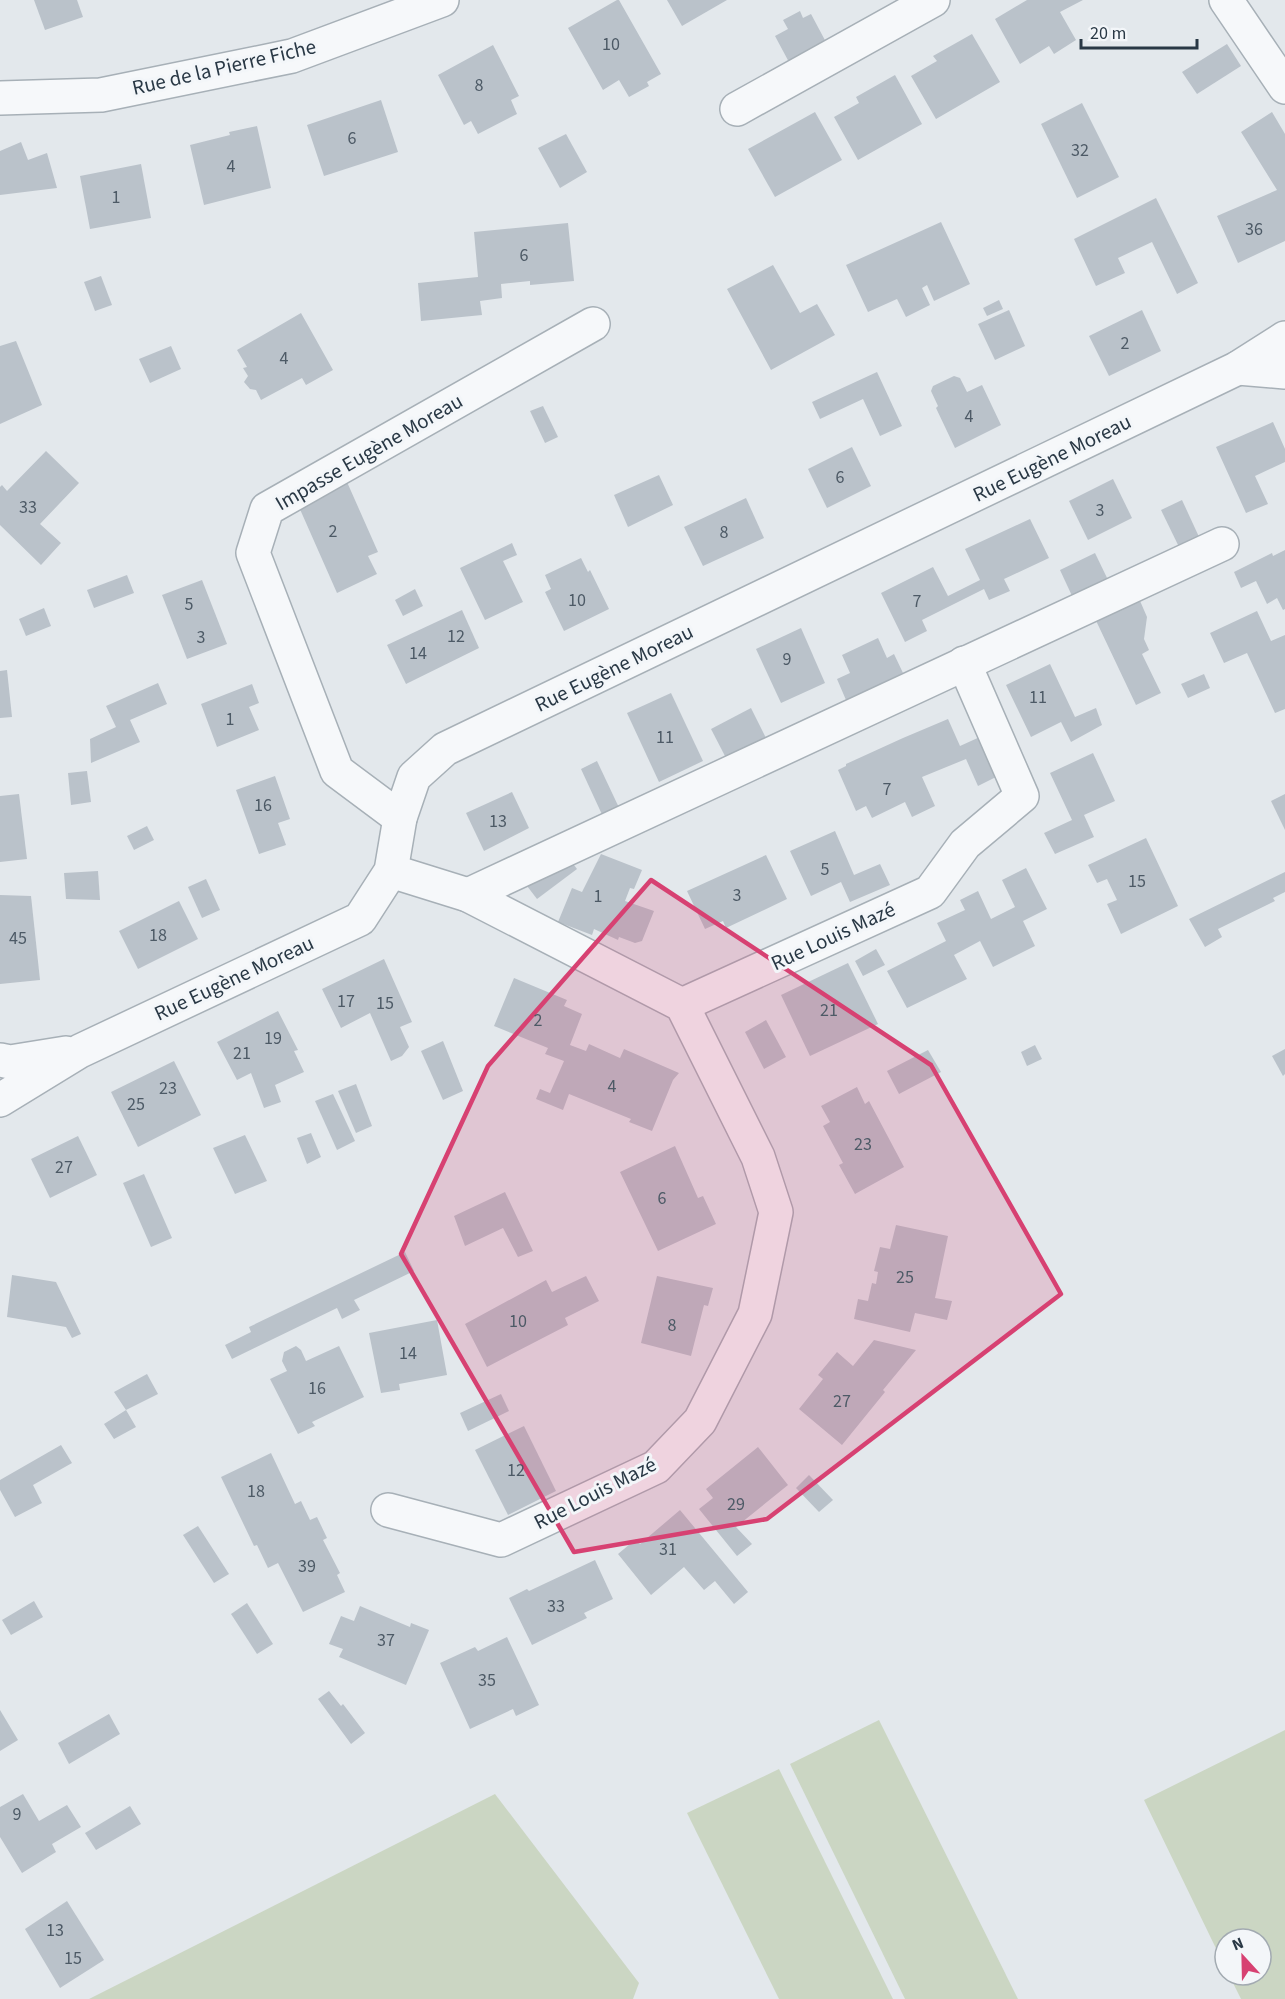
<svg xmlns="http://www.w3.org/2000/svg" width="1285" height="1999" viewBox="0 0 1285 1999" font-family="'Source Sans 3',sans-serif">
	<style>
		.green { fill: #cbd6c3 }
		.building { fill: #bac2ca }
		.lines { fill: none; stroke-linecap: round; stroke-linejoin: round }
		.minor-casing { stroke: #a7b0b7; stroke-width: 36 }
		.minor { stroke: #f6f8fa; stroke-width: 33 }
		.marked { fill: #d74172; fill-opacity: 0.2; stroke: #d74172; stroke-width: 4.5; stroke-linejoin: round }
		.labels { text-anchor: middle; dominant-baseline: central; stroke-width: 6; stroke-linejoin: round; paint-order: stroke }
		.number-label { font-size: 18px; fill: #4d5a66 }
		.street-label { font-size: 21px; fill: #293845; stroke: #f3f6f9 }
	</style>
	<rect width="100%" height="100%" fill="#e3e8ec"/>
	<g class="green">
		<polygon points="879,1720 1018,1999 905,1999 790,1764"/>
		<polygon points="1285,1730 1285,1999 1241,1999 1229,1975 1261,1975 1261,1939 1225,1939 1225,1967 1144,1800"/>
		<polygon points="779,1769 893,1999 779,1999 777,1995 687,1813"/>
		<polygon points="495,1794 639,1983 633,1999 89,1999"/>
	</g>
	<g class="building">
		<polygon points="34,0 77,0 83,17 45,30"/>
		<polygon points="617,0 619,0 661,74 647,82 649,86 629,97 619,80 603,90 568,28"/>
		<polygon points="667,0 727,0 682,26"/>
		<polygon points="1027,0 1083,0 1060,12 1076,40 1054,54 1049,46 1020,64 995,19"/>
		<polygon points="800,11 803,18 811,14 827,44 790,64 775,36 788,29 783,20"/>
		<polygon points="972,34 1000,82 936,119 911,76 937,61 933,56"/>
		<polygon points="1227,44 1241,66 1197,94 1182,72"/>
		<polygon points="493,45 519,96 511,100 517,114 478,134 471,121 464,125 438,75"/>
		<polygon points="895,75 922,124 858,160 834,117 859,103 856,97"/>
		<polygon points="381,100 398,152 324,176 307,125"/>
		<polygon points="1082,103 1119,177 1077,198 1041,124"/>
		<polygon points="815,112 842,160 775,197 748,149"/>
		<polygon points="1272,112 1285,134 1285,241 1238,263 1217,216 1277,190 1241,132"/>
		<polygon points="257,126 271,188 204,205 190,145 230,135 229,132"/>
		<polygon points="566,134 587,172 560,188 538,148"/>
		<polygon points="21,142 28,160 47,153 57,188 0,195 0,151"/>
		<polygon points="141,164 151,218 90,229 80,176"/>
		<polygon points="1156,198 1198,283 1177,294 1152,242 1118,258 1125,273 1096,286 1074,239"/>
		<polygon points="941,222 970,284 934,301 927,285 922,288 930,305 906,317 897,299 868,312 846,265"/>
		<polygon points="568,223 574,281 530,285 530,281 501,284 502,298 480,301 482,315 421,321 418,283 478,277 474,232"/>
		<polygon points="773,265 800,313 817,304 835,335 771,370 727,289"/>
		<polygon points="101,276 112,305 95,311 84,282"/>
		<polygon points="999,300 1003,309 987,316 983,308"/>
		<polygon points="1009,310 1025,346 995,360 978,324"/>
		<polygon points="1142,310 1161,351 1109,376 1089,336"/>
		<polygon points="301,313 333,370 306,385 302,378 261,400 256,390 250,389 244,382 248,376 243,368 247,367 237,350"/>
		<polygon points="16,341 42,405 0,424 0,346"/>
		<polygon points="171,346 181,369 150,383 139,359"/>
		<polygon points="877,372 902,426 880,436 863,399 820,419 812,402"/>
		<polygon points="954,376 960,378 967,392 982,385 1001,425 955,448 936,408 938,406 931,391 933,386"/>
		<polygon points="543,406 558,437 545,443 530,411"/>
		<polygon points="1273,422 1285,449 1285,462 1255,476 1268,504 1246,513 1216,447"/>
		<polygon points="852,447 871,486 827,508 808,469"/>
		<polygon points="46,451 79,483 40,524 61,543 41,565 0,525 0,487 2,485 7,491"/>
		<polygon points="659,475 673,505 628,527 614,495"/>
		<polygon points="1113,479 1132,518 1088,540 1069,501"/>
		<polygon points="347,482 378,552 368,556 377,574 337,593 299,507"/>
		<polygon points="746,498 764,538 703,566 684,527"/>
		<polygon points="1182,500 1200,539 1180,549 1161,510"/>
		<polygon points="1030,519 1049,558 1004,579 1010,591 989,600 984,589 922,620 927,631 905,642 881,593 933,567 948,596 980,580 965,549"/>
		<polygon points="512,543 517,555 503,561 523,602 485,620 460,568"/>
		<polygon points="1285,550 1285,609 1283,610 1277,598 1267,604 1256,581 1241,588 1234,572 1272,553 1273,556"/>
		<polygon points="1095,553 1109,582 1073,598 1060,570"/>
		<polygon points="581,558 588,572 590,570 609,609 564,631 545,592 551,589 545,575"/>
		<polygon points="127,575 134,593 94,608 87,590"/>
		<polygon points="202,580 227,644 187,659 162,595"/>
		<polygon points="1134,587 1147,617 1144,639 1149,650 1142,654 1161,693 1136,705 1090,608"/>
		<polygon points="415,589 423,606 403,616 395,600"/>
		<polygon points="44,608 51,626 26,636 19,619"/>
		<polygon points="462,610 479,648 406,684 387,645"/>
		<polygon points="1257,611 1271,641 1285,635 1285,709 1275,713 1247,653 1224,663 1210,633"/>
		<polygon points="801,628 825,683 781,703 756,649"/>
		<polygon points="878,638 887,658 894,654 903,673 846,700 837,679 850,673 842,655"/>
		<polygon points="1050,664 1075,717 1096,708 1102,725 1071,742 1061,722 1031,737 1006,685"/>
		<polygon points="7,670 12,717 0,718 0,671"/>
		<polygon points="1204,674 1210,688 1188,698 1181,684"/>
		<polygon points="158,683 167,704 130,720 140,742 91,763 90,739 116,727 106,706"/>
		<polygon points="252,684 259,703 249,707 259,730 217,747 201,704"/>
		<polygon points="671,693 703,761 659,782 627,713"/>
		<polygon points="751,708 766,738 726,758 711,729"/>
		<polygon points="948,719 960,746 982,736 1000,775 978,786 966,759 922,777 935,806 912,817 905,802 872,818 866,806 856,811 838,770 846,766 846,764 903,738"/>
		<polygon points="1093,753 1115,801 1084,815 1094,837 1055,854 1044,833 1072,820 1050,773"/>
		<polygon points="597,761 622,814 605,821 581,769"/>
		<polygon points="87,771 91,802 71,805 68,773"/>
		<polygon points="275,776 290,819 278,823 286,845 259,854 236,790"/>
		<polygon points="512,792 529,828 484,851 466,813"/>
		<polygon points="19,794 27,859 0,862 0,796"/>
		<polygon points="1285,794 1285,830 1271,801"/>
		<polygon points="147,826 154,840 134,850 127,836"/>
		<polygon points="835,831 854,875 880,864 890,885 850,902 841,882 811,896 790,851"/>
		<polygon points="1146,838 1178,906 1121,934 1107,904 1117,900 1107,879 1097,883 1088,865"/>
		<polygon points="564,852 577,869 537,899 524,882"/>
		<polygon points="601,854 642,870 634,889 630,888 625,901 654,911 642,941 635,943 619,937 618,940 594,929 592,935 558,922 572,888 582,892"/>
		<polygon points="766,855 787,899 726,928 723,921 705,929 687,891"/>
		<polygon points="1026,868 1047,909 1023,921 1035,946 993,967 980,941 954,955 967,979 907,1008 887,971 946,941 937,923 965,910 960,900 978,891 991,919 1015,907 1002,880"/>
		<polygon points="98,871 100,900 66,899 64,873"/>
		<polygon points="1285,872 1285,892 1273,898 1275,901 1218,929 1222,937 1205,947 1189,919"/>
		<polygon points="206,879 220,910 202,918 188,887"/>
		<polygon points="0,895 31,896 40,980 0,984"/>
		<polygon points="179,901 198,939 138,969 119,931"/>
		<polygon points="876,949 885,965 863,976 855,961"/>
		<polygon points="384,959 412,1022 400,1027 409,1047 402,1056 391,1061 370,1013 341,1028 322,989"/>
		<polygon points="848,963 878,1024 810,1056 781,995"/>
		<polygon points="514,978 567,1000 564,1006 582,1014 570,1045 586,1051 589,1044 620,1058 624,1049 679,1073 673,1080 652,1131 629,1122 631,1119 569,1094 563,1110 536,1099 540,1089 550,1093 564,1061 545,1054 548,1048 494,1026"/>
		<polygon points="278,1011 298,1050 294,1051 304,1072 275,1085 281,1102 264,1108 251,1073 237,1080 217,1042"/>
		<polygon points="766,1020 786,1057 764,1069 745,1032"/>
		<polygon points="443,1041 463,1091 443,1100 421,1051"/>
		<polygon points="1035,1045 1042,1059 1027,1066 1021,1052"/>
		<polygon points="1285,1049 1285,1074 1283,1076 1272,1056"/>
		<polygon points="928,1050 941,1072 899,1094 887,1071"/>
		<polygon points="174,1061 201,1115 138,1147 111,1092"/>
		<polygon points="356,1084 372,1126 356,1133 338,1091"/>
		<polygon points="857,1087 865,1104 869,1101 904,1167 855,1194 839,1165 843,1163 823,1126 830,1122 821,1106"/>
		<polygon points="333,1094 355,1141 337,1150 315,1101"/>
		<polygon points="311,1133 321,1157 307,1164 297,1138"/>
		<polygon points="245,1135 267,1181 235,1194 213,1148"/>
		<polygon points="78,1136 97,1175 50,1198 31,1159"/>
		<polygon points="675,1146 698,1198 703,1196 716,1224 658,1251 620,1172"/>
		<polygon points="144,1174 172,1238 151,1247 123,1183"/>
		<polygon points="505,1192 533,1251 518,1257 503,1228 465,1246 454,1216"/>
		<polygon points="896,1225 948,1236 935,1298 952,1301 947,1320 915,1313 910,1332 854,1319 858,1299 868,1301 872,1283 876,1284 878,1272 874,1271 880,1247 890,1249"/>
		<polygon points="405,1252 414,1271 354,1300 360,1310 342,1319 337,1308 232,1359 225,1345 251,1332 249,1327"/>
		<polygon points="12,1275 56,1282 81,1334 72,1338 66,1327 7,1317"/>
		<polygon points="586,1276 599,1301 565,1318 568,1325 487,1367 465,1324 546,1280 552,1292"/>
		<polygon points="657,1276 713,1288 708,1306 704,1305 691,1356 641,1343"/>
		<polygon points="437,1320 447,1375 399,1384 400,1390 381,1393 369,1333"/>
		<polygon points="874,1340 916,1350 883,1390 885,1392 842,1445 799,1409 823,1379 818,1375 837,1352 853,1366"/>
		<polygon points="296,1346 301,1350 306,1361 339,1346 364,1397 312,1422 315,1426 298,1434 270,1379 287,1371 282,1361 284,1352"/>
		<polygon points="147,1374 158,1394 126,1410 136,1427 114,1439 104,1424 126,1410 114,1392"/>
		<polygon points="501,1394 509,1411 468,1431 460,1413"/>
		<polygon points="524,1426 556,1491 508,1515 475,1450"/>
		<polygon points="61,1445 72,1463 33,1485 42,1503 15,1517 0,1490 0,1480"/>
		<polygon points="758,1447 788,1485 736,1527 752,1544 737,1556 699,1509 713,1498 706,1489"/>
		<polygon points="271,1453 295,1504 301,1501 310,1520 317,1517 327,1538 323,1540 340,1573 337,1575 345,1592 303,1612 278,1563 268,1568 257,1545 254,1546 221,1477"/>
		<polygon points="809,1475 833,1500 819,1512 796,1488"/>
		<polygon points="680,1510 748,1592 734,1604 715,1581 704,1590 684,1567 651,1595 618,1554 636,1539 640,1544"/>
		<polygon points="198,1526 229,1574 214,1583 183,1535"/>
		<polygon points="595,1560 613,1599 584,1613 587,1618 532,1645 509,1598 527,1589 529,1591"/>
		<polygon points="34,1601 43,1617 11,1635 2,1620"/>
		<polygon points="247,1603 273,1644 257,1654 231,1614"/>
		<polygon points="360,1606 410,1627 411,1623 429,1630 406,1685 339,1657 343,1649 329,1644 341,1616 354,1621"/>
		<polygon points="507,1637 539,1705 516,1716 513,1709 470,1729 440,1663 475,1647 478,1651"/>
		<polygon points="329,1691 341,1706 343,1704 365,1733 351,1744 318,1699"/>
		<polygon points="0,1710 18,1740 0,1751"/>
		<polygon points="109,1714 120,1734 69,1764 58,1743"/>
		<polygon points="23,1794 39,1821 67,1805 81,1827 52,1844 56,1852 22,1873 0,1837 0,1807"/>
		<polygon points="130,1806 141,1824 96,1850 85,1833"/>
		<polygon points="67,1901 104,1960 60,1988 25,1929"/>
	</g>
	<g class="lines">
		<g class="minor-casing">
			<g id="minor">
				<polyline points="1226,0 1285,87"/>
				<polyline points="0,98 101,95 292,56 442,0"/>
				<polyline points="737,109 933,0"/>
				<polyline points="1238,368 1285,372"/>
				<polyline points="400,818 337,771 253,553 267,509 593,324"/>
				<polyline points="468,895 1222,544"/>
				<polyline points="682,1005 930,892 965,844 1022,796 964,663"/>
				<polyline points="0,1060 10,1062 66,1053"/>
				<polyline points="0,1100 80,1051 360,919 391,871 400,818 414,777 445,749 1238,368 1285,338"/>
				<polyline points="388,1510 501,1540 656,1467 700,1421 755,1314 776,1212 758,1157 682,1005 468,895 391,871"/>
			</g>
		</g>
		<use href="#minor" class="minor"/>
	</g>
	<path class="marked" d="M651,880L931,1065L1061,1294L767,1519L574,1552L401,1254L488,1066Z"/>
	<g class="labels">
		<g class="number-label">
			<text x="611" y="44">10</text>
			<text x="479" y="85">8</text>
			<text x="352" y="138">6</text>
			<text x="1080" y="150">32</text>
			<text x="231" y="166">4</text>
			<text x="116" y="197">1</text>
			<text x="1254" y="229">36</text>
			<text x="524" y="255">6</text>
			<text x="1125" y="343">2</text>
			<text x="284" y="358">4</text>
			<text x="969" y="416">4</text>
			<text x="840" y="477">6</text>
			<text x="28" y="507">33</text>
			<text x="1100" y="510">3</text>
			<text x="333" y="531">2</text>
			<text x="724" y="532">8</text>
			<text x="577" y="600">10</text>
			<text x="917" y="601">7</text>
			<text x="189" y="604">5</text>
			<text x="456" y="636">12</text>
			<text x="201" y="637">3</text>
			<text x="418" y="653">14</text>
			<text x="787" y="659">9</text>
			<text x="1038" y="697">11</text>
			<text x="230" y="719">1</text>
			<text x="665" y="737">11</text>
			<text x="887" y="789">7</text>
			<text x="263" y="805">16</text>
			<text x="498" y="821">13</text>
			<text x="825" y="869">5</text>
			<text x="1137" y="881">15</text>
			<text x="737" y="895">3</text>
			<text x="598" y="896">1</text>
			<text x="158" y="935">18</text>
			<text x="18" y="938">45</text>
			<text x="346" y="1001">17</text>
			<text x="385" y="1003">15</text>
			<text x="829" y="1010">21</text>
			<text x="538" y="1020">2</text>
			<text x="273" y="1038">19</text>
			<text x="242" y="1053">21</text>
			<text x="612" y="1086">4</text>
			<text x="168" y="1088">23</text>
			<text x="136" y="1104">25</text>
			<text x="863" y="1144">23</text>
			<text x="64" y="1167">27</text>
			<text x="662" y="1198">6</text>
			<text x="905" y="1277">25</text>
			<text x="518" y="1321">10</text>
			<text x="672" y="1325">8</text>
			<text x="408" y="1353">14</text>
			<text x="317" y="1388">16</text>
			<text x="842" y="1401">27</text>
			<text x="516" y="1470">12</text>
			<text x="256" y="1491">18</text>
			<text x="736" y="1504">29</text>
			<text x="668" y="1549">31</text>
			<text x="307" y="1566">39</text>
			<text x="556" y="1606">33</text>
			<text x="386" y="1640">37</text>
			<text x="487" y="1680">35</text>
			<text x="17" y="1814">9</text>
			<text x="55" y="1930">13</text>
			<text x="73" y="1958">15</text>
		</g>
		<g class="street-label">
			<text transform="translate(224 67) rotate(-13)">Rue de la Pierre Fiche</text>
			<text transform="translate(369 452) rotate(-30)">Impasse Eugène Moreau</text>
			<text transform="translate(1052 458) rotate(-26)">Rue Eugène Moreau</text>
			<text transform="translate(614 668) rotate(-26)">Rue Eugène Moreau</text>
			<text transform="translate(833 936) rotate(-25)">Rue Louis Mazé</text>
			<text transform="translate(234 978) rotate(-25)">Rue Eugène Moreau</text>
			<text transform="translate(595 1493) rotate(-27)">Rue Louis Mazé</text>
		</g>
	</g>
	<g transform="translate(1243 1957) rotate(338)"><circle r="28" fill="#f3f6f9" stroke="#a2aab1" stroke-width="1.5"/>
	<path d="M0-4.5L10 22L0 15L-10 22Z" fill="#d74172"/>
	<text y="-9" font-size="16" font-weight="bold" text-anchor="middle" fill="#293845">N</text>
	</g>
	<path d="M1081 39v9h116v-9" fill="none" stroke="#293845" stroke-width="3"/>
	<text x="1090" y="39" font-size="18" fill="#293845" stroke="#f3f6f9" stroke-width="4.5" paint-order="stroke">20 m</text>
</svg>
